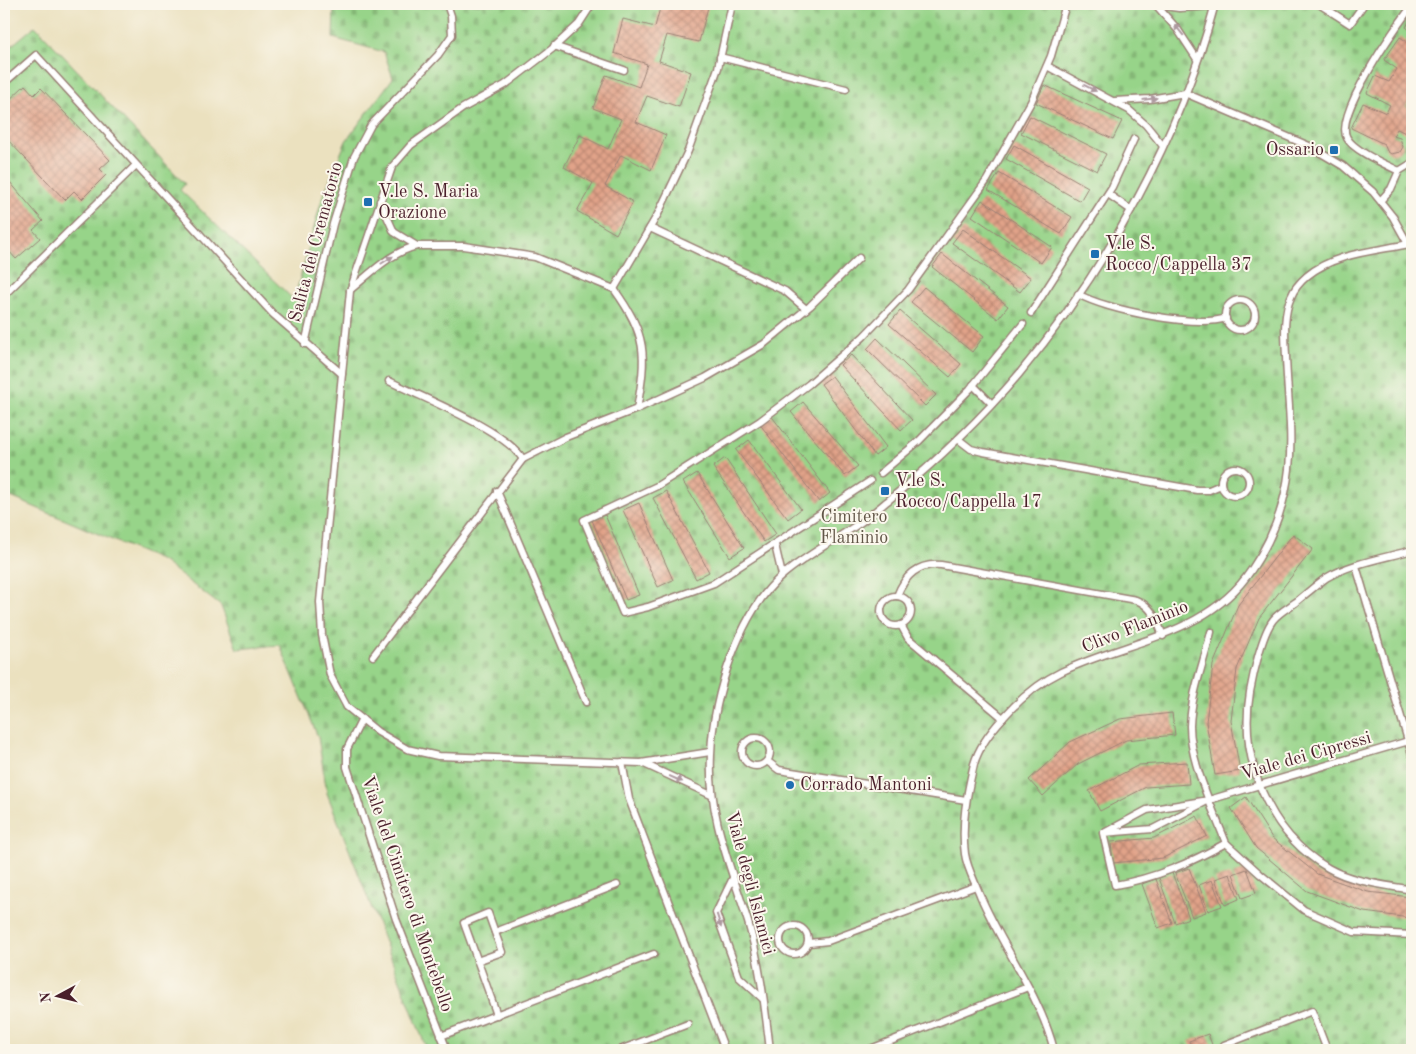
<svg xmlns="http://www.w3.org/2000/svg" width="1416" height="1054" viewBox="0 0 1416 1054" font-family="'Old Standard TT',serif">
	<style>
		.cemetery { fill: url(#cemetery-stones); stroke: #707a5a }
		.building { fill: url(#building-cross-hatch) }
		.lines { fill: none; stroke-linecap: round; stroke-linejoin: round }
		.service-casing { stroke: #9a8075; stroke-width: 9 }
		.service { stroke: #fff; stroke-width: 6 }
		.oneway { fill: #ae9aa0 }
		.poi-dot { fill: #1f6fb2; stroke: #fbf7ec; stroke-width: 2 }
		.labels { text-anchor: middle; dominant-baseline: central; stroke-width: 4; stroke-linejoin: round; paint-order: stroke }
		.poi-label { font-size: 18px; fill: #4a1f2b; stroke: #fbf7ec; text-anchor: start }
		.street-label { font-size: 18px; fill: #4a1f2b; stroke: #fbf7ec }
		.park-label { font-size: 18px; fill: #615547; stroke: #fbf7ec }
	</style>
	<defs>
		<pattern id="cemetery-stones" width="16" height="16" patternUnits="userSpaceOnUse" patternTransform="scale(1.25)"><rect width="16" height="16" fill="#97d489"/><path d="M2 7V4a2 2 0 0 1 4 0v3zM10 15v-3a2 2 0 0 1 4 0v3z" fill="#84b676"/></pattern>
		<pattern id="building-cross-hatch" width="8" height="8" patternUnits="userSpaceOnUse" patternTransform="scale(1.25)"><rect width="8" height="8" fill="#e1a389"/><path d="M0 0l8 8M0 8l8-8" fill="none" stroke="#b88470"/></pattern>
	</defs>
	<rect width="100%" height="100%" fill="#fbf7ec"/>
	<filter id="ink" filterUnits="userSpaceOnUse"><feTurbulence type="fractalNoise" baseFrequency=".02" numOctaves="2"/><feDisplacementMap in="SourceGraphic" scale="10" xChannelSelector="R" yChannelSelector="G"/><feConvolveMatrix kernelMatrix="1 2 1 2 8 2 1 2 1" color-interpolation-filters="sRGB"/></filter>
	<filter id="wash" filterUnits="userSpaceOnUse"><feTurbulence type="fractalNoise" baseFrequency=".0096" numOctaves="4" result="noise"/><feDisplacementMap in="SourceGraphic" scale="20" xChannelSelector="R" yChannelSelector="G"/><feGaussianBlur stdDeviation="1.12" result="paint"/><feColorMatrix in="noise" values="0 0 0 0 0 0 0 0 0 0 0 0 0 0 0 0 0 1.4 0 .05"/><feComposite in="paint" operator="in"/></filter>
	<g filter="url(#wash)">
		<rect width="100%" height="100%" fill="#ebe1bf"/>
		<polygon class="cemetery" points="334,4 1412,4 1412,1050 427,1050 327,793 318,737 280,645 237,649 221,606 162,561 4,494 4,52 35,26 185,184 180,190 294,300 322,199 346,141 393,78 384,52 333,38"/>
		<g id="blocks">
			<g class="building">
				<polygon points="661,4 694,4 708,7 699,42 667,35 659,61 691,72 679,107 647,96 636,122 666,135 651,170 621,155 605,186 633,202 616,234 577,211 593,183 564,167 580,135 608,149 621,119 593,108 606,75 639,87 647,64 614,53 623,19 655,27"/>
				<polygon points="1412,17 1412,32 1406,27"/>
				<polygon points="1400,37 1412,45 1412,97 1406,107 1412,110 1412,136 1397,129 1393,136 1400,138 1403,147 1400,152 1391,154 1387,151 1384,144 1351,128 1363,103 1386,113 1390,105 1367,93 1375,76 1389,82 1397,69 1384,60"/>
				<polygon points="25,85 34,95 41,88 110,160 100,169 106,175 82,199 74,191 65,200 4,136 4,105"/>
				<polygon points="1044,85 1122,121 1113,139 1036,103"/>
				<polygon points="1030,116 1106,154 1097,171 1021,133"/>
				<polygon points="1014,145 1088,187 1080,201 1006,159"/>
				<polygon points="999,173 1072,217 1061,234 988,190"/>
				<polygon points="4,175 43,221 33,230 40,238 16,259 8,250 4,254"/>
				<polygon points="982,200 1052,247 1041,263 972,216"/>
				<polygon points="963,229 1031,278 1020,292 952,243"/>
				<polygon points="942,254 1008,306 998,319 932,267"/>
				<polygon points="924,287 984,336 972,352 911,302"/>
				<polygon points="900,311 961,364 950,377 889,324"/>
				<polygon points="877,338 936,395 925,406 867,349"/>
				<polygon points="851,355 912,420 901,430 840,365"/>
				<polygon points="832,376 886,447 875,456 821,384"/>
				<polygon points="803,402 858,466 845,476 791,412"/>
				<polygon points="770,414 830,493 819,502 759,423"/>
				<polygon points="749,440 801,509 788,519 736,450"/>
				<polygon points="725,458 776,534 764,542 713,467"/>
				<polygon points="697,473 744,548 730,557 683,482"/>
				<polygon points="666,491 709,572 696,579 653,498"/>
				<polygon points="639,503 673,580 658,587 623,510"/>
				<polygon points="605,515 639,595 626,600 592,520"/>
				<polygon points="1293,534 1313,549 1259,618 1237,669 1231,721 1240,771 1215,775 1206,722 1213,665 1238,605"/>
				<polygon points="1172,713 1175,735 1126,740 1078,764 1043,796 1029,780 1070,742 1120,719"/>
				<polygon points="1187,762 1189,784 1146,787 1100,811 1089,791 1139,765"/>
				<polygon points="1246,797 1272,838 1317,874 1368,892 1411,897 1410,918 1364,912 1307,891 1256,848 1231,808"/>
				<polygon points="1197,816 1207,836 1163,858 1113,863 1111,842 1154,838"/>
				<polygon points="1189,868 1206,912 1192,917 1175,873"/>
				<polygon points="1247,869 1256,893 1242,898 1233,874"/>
				<polygon points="1172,873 1189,918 1175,923 1159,878"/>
				<polygon points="1230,874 1239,899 1225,905 1215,879"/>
				<polygon points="1156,879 1172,923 1158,928 1142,884"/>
				<polygon points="1212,880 1222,906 1208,911 1199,885"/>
				<polygon points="1208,1034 1214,1050 1193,1050 1189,1041"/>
			</g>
		</g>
	</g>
	<g filter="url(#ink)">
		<use href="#blocks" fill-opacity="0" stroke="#9a8075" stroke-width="1"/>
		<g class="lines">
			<g class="service-casing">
				<g id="service">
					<polyline points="592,4 579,24 552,49 505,85 463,108 411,145 392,167 350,291 320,602 322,635 330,675 347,707 378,732 407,749 438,756 641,763 710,752"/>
					<polyline points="1149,4 1179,8 1214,6"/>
					<polyline points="1319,4 1350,24 1364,4"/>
					<polyline points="1156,5 1178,30 1197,59"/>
					<polyline points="554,46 624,70"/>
					<polyline points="720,57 846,89"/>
					<polyline points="1047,66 1129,110 1146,125 1163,146"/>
					<polyline points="4,83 36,55 273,314 342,374"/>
					<polyline points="1115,101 1150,99 1185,93 1309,146 1343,166 1373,192 1393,217 1412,251"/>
					<path d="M1399,171C1385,164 1354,151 1347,138C1333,116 1397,25 1412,6"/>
					<polyline points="1108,194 1131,210"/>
					<polyline points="1381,200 1391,189 1399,171 1412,163"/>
					<polyline points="650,228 785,291 806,309"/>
					<polyline points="417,246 464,246 535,257 614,289 658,214 688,151 718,68 732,4"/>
					<path d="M614,289C647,335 647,354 637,409"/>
					<path d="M350,290C371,273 391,252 417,246L394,232L380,201"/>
					<path d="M1078,294C1105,310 1196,328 1226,318"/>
					<polyline points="4,295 136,165"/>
					<circle cx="1240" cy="315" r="15"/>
					<polyline points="1031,313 1112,187 1134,139"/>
					<polyline points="305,344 333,224 354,157 371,125 438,55 452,35 451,16 447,4"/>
					<path d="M389,381C423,398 503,429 523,459"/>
					<polyline points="973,385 992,404"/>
					<polyline points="958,439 971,449 983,452 1197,490 1209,490 1221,485"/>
					<circle cx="1235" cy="482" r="14"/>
					<polyline points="881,473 919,441 970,389 1023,324"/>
					<polyline points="870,481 714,583 648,607 623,613 584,520 657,486 760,421 809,384 863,337 908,290 987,180 1031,102 1051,56 1066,4"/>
					<polyline points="497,491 586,702"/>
					<polyline points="775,545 782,575"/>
					<path d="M1412,550C1385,558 1351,563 1326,578C1316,585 1306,594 1296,602C1289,607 1278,613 1273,620C1262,634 1253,675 1250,692C1239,759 1268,833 1328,868C1352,882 1385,885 1412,890"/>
					<polyline points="1356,566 1412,754"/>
					<path d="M897,596C905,575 918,563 941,565L1136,600C1152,606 1157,620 1163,636"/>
					<circle cx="896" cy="611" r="15"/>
					<polyline points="901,625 908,638 1003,718"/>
					<polyline points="373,656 523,459 566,437 637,409 705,378 764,344 810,306 859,258"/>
					<polyline points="362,719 347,749 347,767 396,919 447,1050"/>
					<circle cx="756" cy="752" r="14"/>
					<polyline points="767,761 779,770 966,800"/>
					<polyline points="622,762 629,799 725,1050"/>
					<polyline points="642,763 711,795"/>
					<path d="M1209,800L1153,829L1103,833L1115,885C1156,878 1190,863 1226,843C1213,809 1190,762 1190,726C1191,694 1204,662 1211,632"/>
					<polyline points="1106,832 1147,810 1209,800 1412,740"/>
					<polyline points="1226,843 1260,874 1304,910 1354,932 1412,935"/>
					<polyline points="733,878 716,913 739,977 763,999"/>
					<circle cx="794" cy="940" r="14"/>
					<polyline points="495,932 617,885"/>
					<polyline points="809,943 828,941 976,886"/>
					<polyline points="477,961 502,952 488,913 464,923 497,1015"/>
					<polyline points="441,1036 654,954"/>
					<polyline points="620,1050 688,1024"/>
					<path d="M770,1050C765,1008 760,963 748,922C730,864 708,817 711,754C713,697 739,611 784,574C808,554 836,540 861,522C871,515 880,507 890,499C937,461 980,420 1019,374C1108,267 1179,139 1215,4"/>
					<polyline points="868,1050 1028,987"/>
					<path d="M1054,1050C1040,995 1002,947 980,895C975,882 967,868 965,854C961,824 967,793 974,764C979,747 991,731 1003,718C1020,699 1038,683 1061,672C1127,640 1208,636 1252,569C1273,538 1285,505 1289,469C1293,431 1287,393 1286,356C1285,336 1283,315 1291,297C1294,289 1300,282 1307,276C1334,253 1376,251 1409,244"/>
					<polyline points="1226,1050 1224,1045 1312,1011 1327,1050"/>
				</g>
			</g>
			<use href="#service" class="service"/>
		</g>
		<defs><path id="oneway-solid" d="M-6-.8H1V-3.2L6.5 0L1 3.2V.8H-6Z" transform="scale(1.25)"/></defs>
		<g class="oneway">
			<use href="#oneway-solid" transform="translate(1179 30) rotate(-129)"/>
			<use href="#oneway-solid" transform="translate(1090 88) rotate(27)"/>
			<use href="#oneway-solid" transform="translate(1150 99) rotate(-8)"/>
			<use href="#oneway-solid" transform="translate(387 260) rotate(-32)"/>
			<use href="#oneway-solid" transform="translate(676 779) rotate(24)"/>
			<use href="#oneway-solid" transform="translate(719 921) rotate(72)"/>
		</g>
	</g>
	<g class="poi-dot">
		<rect x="1329" y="145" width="10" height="10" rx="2.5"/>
		<rect x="363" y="197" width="10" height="10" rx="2.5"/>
		<rect x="1090" y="249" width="10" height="10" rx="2.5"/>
		<rect x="880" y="486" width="10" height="10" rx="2.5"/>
		<circle cx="790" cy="785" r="5"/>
	</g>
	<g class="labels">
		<g class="poi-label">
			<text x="1324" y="150" text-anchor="end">Ossario</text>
			<text x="378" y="192">V.le S. Maria<tspan x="378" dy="21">Orazione</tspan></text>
			<text x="1105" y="244">V.le S.<tspan x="1105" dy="21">Rocco/Cappella 37</tspan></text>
			<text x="895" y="481">V.le S.<tspan x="895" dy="21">Rocco/Cappella 17</tspan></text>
			<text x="800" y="785">Corrado Mantoni</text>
		</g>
		<g class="street-label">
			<text transform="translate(316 242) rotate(-75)">Salita del Crematorio</text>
			<text transform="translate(1135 627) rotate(-22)">Clivo Flaminio</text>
			<text transform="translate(1306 756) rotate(-16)">Viale dei Cipressi</text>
			<text transform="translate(750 883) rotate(75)">Viale degli Islamici</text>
			<text transform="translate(407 894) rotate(71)">Viale del Cimitero di Montebello</text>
		</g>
		<g class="park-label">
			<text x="854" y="517">Cimitero<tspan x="854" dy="21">Flaminio</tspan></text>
		</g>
	</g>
	<rect width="1416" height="1054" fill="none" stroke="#fbf7ec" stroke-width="20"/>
	<g transform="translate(58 996) rotate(263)" stroke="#fbf7ec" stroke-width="4" paint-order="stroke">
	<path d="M0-4L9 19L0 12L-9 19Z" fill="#4a1f2b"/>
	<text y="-8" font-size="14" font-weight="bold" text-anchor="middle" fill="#4a1f2b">N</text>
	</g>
</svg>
